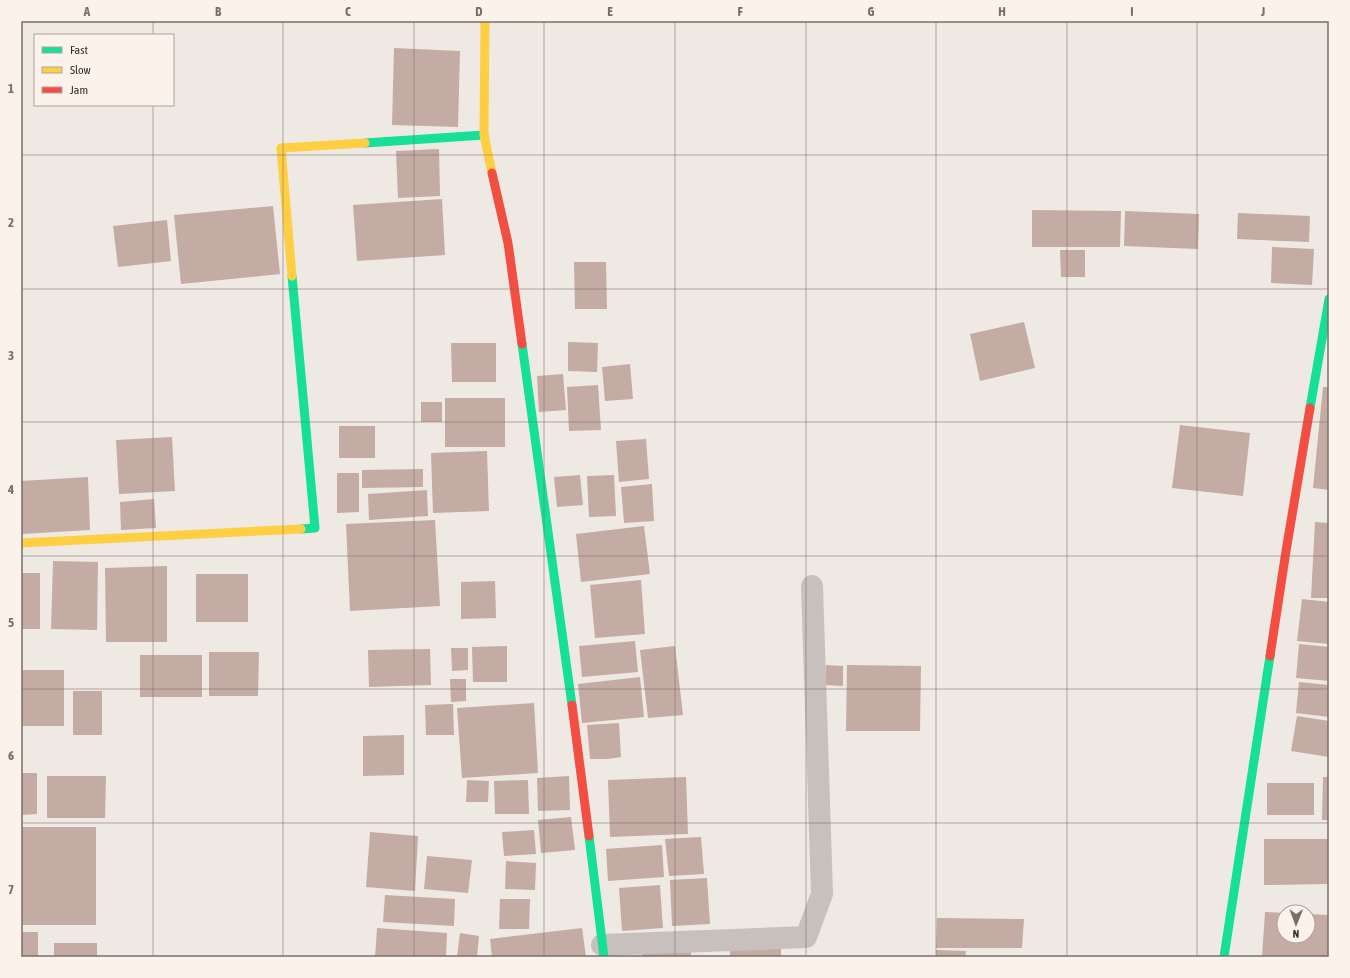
<svg xmlns="http://www.w3.org/2000/svg" width="1350" height="978" viewBox="0 0 1350 978" font-family="'Asap Condensed',sans-serif">
	<style>
		.building { fill: #c4aba4 }
		.lines { fill: none; stroke-linecap: round; stroke-linejoin: round }
		.street { stroke: #c8c0bc; stroke-width: 22 }
		.fast { stroke: #16e098; stroke-width: 9 }
		.slow { stroke: #ffcf43; stroke-width: 9 }
		.jam { stroke: #f24e42; stroke-width: 9 }
		.grid { fill: none; stroke: #796f6a; stroke-width: 1; stroke-opacity: 0.55 }
		.neatline { fill: none; stroke: #796f6a; stroke-width: 1.5 }
		.grid-label { font-size: 13px; text-anchor: middle; font-weight: bold; fill: #796f6a }
	</style>
	<rect width="100%" height="100%" fill="#efe9e3"/>
	<g class="building">
		<polygon points="394,48 460,51 458,127 392,125"/>
		<polygon points="439,149 440,196 398,198 396,151"/>
		<polygon points="442,199 445,255 357,261 353,205"/>
		<polygon points="273,206 280,274 181,284 174,215"/>
		<polygon points="1032,210 1121,211 1120,247 1032,247"/>
		<polygon points="1125,211 1199,214 1198,249 1124,246"/>
		<polygon points="1238,213 1310,216 1309,242 1237,239"/>
		<polygon points="167,220 171,261 118,267 113,226"/>
		<polygon points="1272,247 1314,249 1312,285 1271,283"/>
		<polygon points="1060,250 1085,250 1085,277 1061,277"/>
		<polygon points="574,262 606,262 607,309 575,309"/>
		<polygon points="1024,322 1035,368 980,381 970,334"/>
		<polygon points="568,342 598,343 597,372 568,371"/>
		<polygon points="451,343 496,343 496,382 452,382"/>
		<polygon points="630,364 633,399 605,401 602,367"/>
		<polygon points="563,374 566,410 539,412 537,376"/>
		<polygon points="598,385 601,430 569,431 567,387"/>
		<polygon points="1323,387 1329,387 1329,490 1313,488"/>
		<rect x="445" y="398" width="60" height="49"/>
		<rect x="421" y="402" width="21" height="20"/>
		<polygon points="1180,425 1250,433 1243,496 1172,488"/>
		<rect x="339" y="426" width="36" height="32"/>
		<polygon points="172,437 175,491 119,494 116,440"/>
		<polygon points="646,439 649,479 619,482 616,441"/>
		<polygon points="487,451 489,511 433,513 431,453"/>
		<polygon points="423,469 423,487 362,488 362,470"/>
		<polygon points="337,473 359,473 359,512 337,513"/>
		<polygon points="580,475 583,505 557,507 554,477"/>
		<polygon points="614,475 616,516 589,517 587,476"/>
		<polygon points="88,477 90,530 21,534 21,481"/>
		<polygon points="652,484 654,521 624,523 621,487"/>
		<polygon points="427,490 428,516 369,520 368,494"/>
		<polygon points="154,499 156,528 121,530 120,502"/>
		<polygon points="435,520 440,606 350,611 346,524"/>
		<polygon points="1315,522 1329,523 1329,598 1311,598"/>
		<polygon points="644,526 650,574 581,582 576,534"/>
		<polygon points="53,561 98,562 97,630 51,629"/>
		<polygon points="167,566 167,642 106,642 105,568"/>
		<rect x="21" y="573" width="19" height="56"/>
		<rect x="196" y="574" width="52" height="48"/>
		<polygon points="641,580 645,634 595,638 590,585"/>
		<polygon points="495,581 496,618 461,619 461,582"/>
		<polygon points="1302,599 1329,602 1329,644 1297,641"/>
		<polygon points="635,641 638,672 582,677 579,646"/>
		<polygon points="1299,644 1329,647 1329,681 1296,678"/>
		<polygon points="507,646 507,682 473,682 472,647"/>
		<polygon points="675,646 683,715 648,718 640,650"/>
		<polygon points="451,648 468,648 468,670 452,671"/>
		<polygon points="430,649 431,685 369,687 368,650"/>
		<polygon points="209,652 259,652 258,696 209,696"/>
		<rect x="140" y="655" width="62" height="42"/>
		<polygon points="826,665 843,666 843,686 825,685"/>
		<polygon points="847,665 921,666 920,731 846,731"/>
		<rect x="21" y="670" width="43" height="56"/>
		<polygon points="640,677 644,717 582,723 578,684"/>
		<polygon points="450,679 466,679 466,701 451,702"/>
		<polygon points="1299,682 1329,685 1329,717 1296,713"/>
		<rect x="73" y="691" width="29" height="44"/>
		<polygon points="534,703 538,773 462,778 457,708"/>
		<polygon points="453,704 454,735 426,735 425,705"/>
		<polygon points="1297,716 1329,721 1329,757 1291,751"/>
		<polygon points="619,723 621,757 608,759 590,759 587,725"/>
		<polygon points="404,735 404,775 363,776 363,736"/>
		<polygon points="21,773 37,773 37,814 21,815"/>
		<polygon points="47,776 106,776 105,818 47,818"/>
		<polygon points="569,776 570,810 538,811 537,778"/>
		<polygon points="686,777 688,834 610,837 608,780"/>
		<polygon points="1323,777 1329,777 1329,820 1322,820"/>
		<polygon points="467,780 489,781 488,802 466,802"/>
		<polygon points="528,780 529,814 495,814 494,781"/>
		<rect x="1267" y="783" width="47" height="32"/>
		<polygon points="571,817 575,850 541,853 538,820"/>
		<rect x="21" y="827" width="75" height="98"/>
		<polygon points="534,830 536,854 504,856 502,832"/>
		<polygon points="370,832 418,836 415,891 366,887"/>
		<polygon points="701,837 704,874 669,876 665,839"/>
		<polygon points="1264,839 1328,839 1328,884 1264,885"/>
		<polygon points="662,845 664,877 608,881 606,849"/>
		<polygon points="427,856 472,860 468,893 424,889"/>
		<polygon points="506,861 536,863 535,890 505,889"/>
		<polygon points="707,878 710,924 672,926 670,880"/>
		<polygon points="660,885 663,928 622,931 619,888"/>
		<polygon points="385,895 455,899 454,926 383,922"/>
		<polygon points="500,899 530,899 529,929 499,929"/>
		<polygon points="1265,912 1284,913 1284,936 1308,936 1308,914 1329,915 1329,957 1262,957"/>
		<polygon points="937,918 1024,919 1022,948 936,948"/>
		<polygon points="377,928 447,933 446,957 375,957"/>
		<polygon points="582,928 586,957 492,957 490,939"/>
		<rect x="21" y="932" width="17" height="25"/>
		<polygon points="460,933 479,936 477,957 457,957"/>
		<rect x="54" y="943" width="43" height="14"/>
		<polygon points="691,945 691,957 642,957 641,947"/>
		<polygon points="781,948 781,957 730,957 730,950"/>
		<polygon points="936,950 966,951 965,957 936,957"/>
	</g>
	<g class="lines">
		<polyline class="street" points="602,945 806,937 822,894 812,586"/>
		<g class="fast">
			<polyline points="365,143 484,135"/>
			<polyline points="292,276 315,528 301,529"/>
			<polyline points="522,344 572,705"/>
			<polyline points="1310,408 1329,299"/>
			<polyline points="589,836 604,957"/>
			<polyline points="1224,957 1270,656"/>
		</g>
		<g class="slow">
			<polyline points="485,21 484,135 492,173"/>
			<polyline points="292,276 281,148 365,143"/>
			<polyline points="21,543 301,529"/>
		</g>
		<g class="jam">
			<polyline points="492,173 508,243 522,344"/>
			<polyline points="1270,656 1286,551 1310,408"/>
			<polyline points="572,705 589,836"/>
		</g>
	</g>
	<path class="grid" d="M153,21V35M283,21V957M414,21V957M544,21V957M675,21V957M806,21V957M936,21V957M1067,21V957M1197,21V957M153,105V957M21,155H1329M21,289H1329M21,422H1329M21,556H1329M21,689H1329M21,823H1329"/>
	<rect width="1350" height="978" fill="none" stroke="#fbf2eb" stroke-width="44"/>
	<rect x="34" y="34" width="140" height="72" fill="#fbf2eb" stroke="#aea39d"/>
	<rect x="42" y="47" width="20" height="6" fill="#16e098" stroke="#aea39d"/>
	<text x="70" y="54" font-size="12" fill="#3a2d29">Fast</text>
	<rect x="42" y="67" width="20" height="6" fill="#ffcf43" stroke="#aea39d"/>
	<text x="70" y="74" font-size="12" fill="#3a2d29">Slow</text>
	<rect x="42" y="87" width="20" height="6" fill="#f24e42" stroke="#aea39d"/>
	<text x="70" y="94" font-size="12" fill="#3a2d29">Jam</text>
	<g transform="translate(1296 924) rotate(181)"><circle r="19" fill="#fbf2eb" stroke="#aea39d"/>
	<path d="M0-3L7 15L0 10L-7 15Z" fill="#796f6a"/>
	<text y="-6" font-size="11" font-weight="bold" text-anchor="middle" fill="#3a2d29">N</text>
	</g>
	<rect x="22" y="22" width="1306" height="934" class="neatline"/>
	<g class="grid-label">
		<text x="87" y="16">A</text>
		<text x="218" y="16">B</text>
		<text x="348" y="16">C</text>
		<text x="479" y="16">D</text>
		<text x="610" y="16">E</text>
		<text x="740" y="16">F</text>
		<text x="871" y="16">G</text>
		<text x="1002" y="16">H</text>
		<text x="1132" y="16">I</text>
		<text x="1263" y="16">J</text>
		<text x="11" y="93">1</text>
		<text x="11" y="227">2</text>
		<text x="11" y="360">3</text>
		<text x="11" y="494">4</text>
		<text x="11" y="627">5</text>
		<text x="11" y="760">6</text>
		<text x="11" y="894">7</text>
	</g>
</svg>
